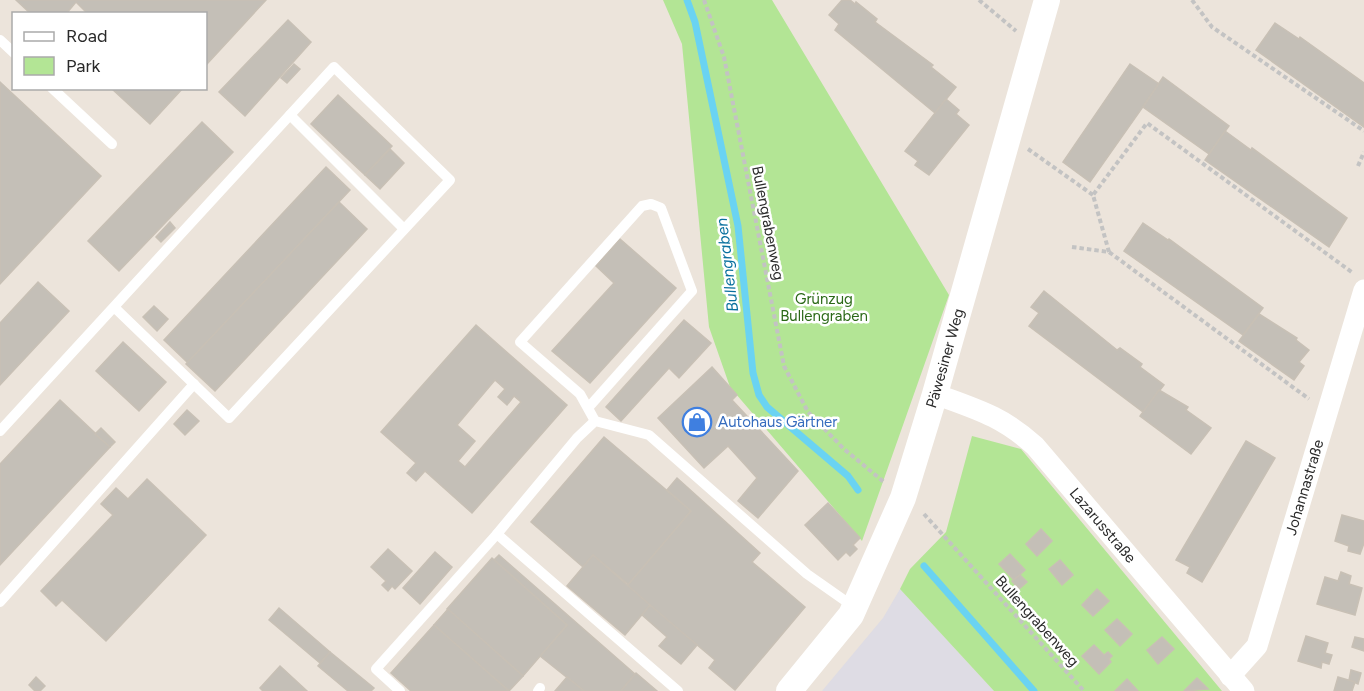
<svg xmlns="http://www.w3.org/2000/svg" width="1364" height="691" viewBox="0 0 1364 691" font-family="Figtree,sans-serif">
	<style>
		.industrial { fill: #dedce4 }
		.green { fill: #b3e595 }
		.lines { fill: none; stroke-linecap: round; stroke-linejoin: round }
		.stream { stroke: #6ad3f2; stroke-width: 7 }
		.building { fill: #c4bfb7; stroke: #c8c0b5; stroke-width: 1.5; fill-rule: evenodd }
		.path { stroke: #c3c3c3; stroke-width: 4; stroke-dasharray: 4.5 3; stroke-linecap: butt }
		.service { stroke: #fff; stroke-width: 10 }
		.minor { stroke: #fff; stroke-width: 21 }
		.tertiary { stroke: #fff; stroke-width: 26 }
		.labels { text-anchor: middle; dominant-baseline: central; stroke-width: 5; stroke-linejoin: round; paint-order: stroke }
		.street-label { font-size: 15px; fill: #2a2a2a; stroke: #fff }
		.park-label { font-size: 15px; fill: #2b6917; stroke: #fff }
		.shop-label { font-size: 15px; fill: #366cbe; stroke: #fff; text-anchor: start }
		.water-label { font-size: 16px; font-style: italic; fill: #09709e; stroke: #fff }
	</style>
	<rect width="100%" height="100%" fill="#ece4db"/>
	<polygon class="industrial" points="900,589 994,691 822,691 883,618"/>
	<g class="green">
		<polygon points="663,0 772,0 949,295 862,541 730,387 709,327 682,44"/>
		<polygon points="972,436 1021,449 1222,691 994,691 900,589 910,569 946,532"/>
	</g>
	<g class="lines">
		<g class="stream">
			<polyline points="687,0 695,22 738,226 753,373 759,395 767,407 848,476 858,490"/>
			<polyline points="924,566 1034,691"/>
		</g>
	</g>
	<g class="building">
		<polygon points="16,0 266,0 206,65 206,14 88,14 76,2 66,14 31,14"/>
		<polygon points="842,0 850,0 855,4 856,2 877,19 875,22 933,65 931,67 956,87 935,113 835,30 839,24 829,15"/>
		<polygon points="288,20 311,42 245,116 219,92"/>
		<polygon points="1275,23 1299,39 1300,37 1364,83 1364,127 1256,50"/>
		<polygon points="294,64 300,69 287,83 281,78"/>
		<polygon points="1130,64 1159,84 1090,182 1063,162"/>
		<polygon points="1163,77 1229,126 1209,154 1143,107"/>
		<polygon points="0,82 101,176 0,284"/>
		<polygon points="111,88 183,88 150,124"/>
		<polygon points="338,95 392,146 365,175 311,124"/>
		<polygon points="946,99 959,110 956,114 969,125 929,175 915,165 918,161 905,151"/>
		<polygon points="202,122 233,152 119,271 88,241"/>
		<polygon points="1225,131 1251,150 1252,148 1347,218 1329,247 1205,160"/>
		<polygon points="390,149 404,163 380,189 365,175"/>
		<polygon points="326,167 350,190 188,363 164,340"/>
		<polygon points="339,202 367,229 215,391 186,364"/>
		<polygon points="170,222 175,228 161,242 156,237"/>
		<polygon points="1143,223 1168,240 1169,239 1263,308 1243,335 1124,251"/>
		<polygon points="620,239 676,288 590,383 552,351 614,283 596,266"/>
		<polygon points="38,282 69,311 0,385 0,323"/>
		<polygon points="1044,291 1117,350 1120,348 1142,364 1140,367 1164,385 1143,412 1029,326 1039,313 1031,307"/>
		<polygon points="154,306 168,319 157,331 143,317"/>
		<polygon points="1259,314 1297,338 1296,340 1309,350 1299,362 1304,366 1294,380 1239,341"/>
		<polygon points="684,320 711,343 679,378 669,368 621,421 606,407"/>
		<path d="M476,325L567,405L472,513L425,471L416,481L407,473L416,463L381,432ZM495,380L505,389L498,397L507,405L514,396L521,402L465,467L458,461L475,441L457,425Z"/>
		<polygon points="123,342 166,382 139,411 96,371"/>
		<polygon points="712,367 737,395 732,400 798,471 758,518 738,501 757,478 728,446 704,468 658,418"/>
		<polygon points="1159,390 1188,407 1186,410 1211,428 1191,454 1140,416"/>
		<polygon points="60,400 110,447 0,565 0,464"/>
		<polygon points="187,410 199,421 185,435 174,424"/>
		<polygon points="101,428 115,442 110,447 95,434"/>
		<polygon points="604,437 691,511 629,585 593,555 583,567 531,522"/>
		<polygon points="1246,441 1275,458 1202,582 1187,573 1190,567 1176,560"/>
		<polygon points="677,478 760,553 752,562 805,607 735,690 709,668 715,660 627,586 691,511 667,490"/>
		<polygon points="147,479 206,535 106,641 62,600 56,606 41,591 113,515 101,504 116,488 128,499"/>
		<polygon points="828,503 860,538 853,545 857,549 850,556 846,552 838,560 805,525"/>
		<polygon points="1342,515 1364,521 1364,543 1360,554 1348,551 1349,546 1335,541"/>
		<polygon points="1041,529 1052,541 1037,556 1026,544"/>
		<polygon points="388,549 412,571 395,589 392,586 388,591 382,585 386,581 371,567"/>
		<polygon points="435,552 452,567 420,604 403,588"/>
		<polygon points="1010,554 1025,570 1014,580 999,564"/>
		<polygon points="499,555 635,674 621,691 584,691 540,656 567,625 494,560"/>
		<polygon points="593,555 650,605 625,635 567,586"/>
		<polygon points="492,558 567,625 523,676 447,609"/>
		<polygon points="1060,560 1073,575 1062,585 1049,569"/>
		<polygon points="1341,572 1351,576 1349,584 1362,588 1355,615 1317,604 1325,577 1338,581"/>
		<polygon points="1020,575 1027,582 1019,589 1012,581"/>
		<polygon points="1097,589 1109,601 1093,616 1082,605"/>
		<polygon points="650,605 697,645 681,664 659,646 667,637 642,615"/>
		<polygon points="279,608 330,652 320,663 269,620"/>
		<polygon points="448,609 523,676 509,691 434,625"/>
		<polygon points="1117,619 1132,634 1120,646 1105,630"/>
		<polygon points="434,625 509,691 411,691 391,673"/>
		<polygon points="1306,636 1328,643 1325,653 1332,655 1329,664 1322,662 1321,668 1298,661"/>
		<polygon points="1162,637 1174,649 1158,664 1147,650"/>
		<polygon points="1355,637 1364,639 1364,651 1352,647"/>
		<polygon points="1094,645 1104,655 1108,652 1112,656 1109,659 1111,662 1099,674 1082,656"/>
		<polygon points="330,652 374,688 371,691 348,691 318,666"/>
		<polygon points="280,666 307,691 263,691 260,688"/>
		<polygon points="1351,670 1361,673 1358,684 1349,680"/>
		<polygon points="636,673 657,691 621,691"/>
		<polygon points="36,677 45,686 40,691 35,691 29,685"/>
		<polygon points="567,677 584,691 555,691"/>
		<polygon points="1338,677 1355,682 1352,691 1334,691"/>
		<polygon points="1197,678 1208,689 1184,691"/>
		<polygon points="1127,679 1138,691 1115,691"/>
	</g>
	<g class="lines">
		<g class="path">
			<polyline points="704,0 724,57 784,366 808,412 844,449 884,482"/>
			<polyline points="979,0 1016,31"/>
			<polyline points="1192,0 1212,27 1364,131"/>
			<polyline points="1028,149 1093,195"/>
			<polyline points="1358,166 1364,152"/>
			<polyline points="1072,247 1109,252 1309,399"/>
			<polyline points="1109,252 1093,195 1147,123 1353,273"/>
			<polyline points="924,514 1084,691"/>
		</g>
		<g class="service">
			<polyline points="0,40 14,53"/>
			<polyline points="52,88 112,144"/>
			<polyline points="290,115 404,229"/>
			<polyline points="588,408 692,291 661,208 651,204 642,206 520,342 580,394 595,421"/>
			<path d="M0,431C111,310 223,189 334,67L450,180L229,418L114,307"/>
			<polyline points="0,602 194,384"/>
			<polyline points="400,691 376,669 497,534"/>
			<polyline points="538,691 540,688"/>
			<polyline points="678,691 497,534 577,438 595,421 649,435 807,574 854,607"/>
		</g>
		<g class="minor">
			<path id="s1" d="M935,394C976,409 1002,416 1035,446L1244,691"/>
			<path id="s2" d="M1230,676L1257,646L1364,290"/>
		</g>
		<path class="tertiary" id="s3" d="M789,691L851,615L903,498L935,394L1047,0"/>
	</g>
	<defs>
		<g id="shop-ring" transform="scale(1.5)"><circle r="9.5" fill="#fff" stroke="#3f7fe0" stroke-width="1.5"/><path d="M-5-2.5h2.3a2.7 3.5 0 0 1 5.4 0H5L5.5 6h-11ZM-1.5-2.5h3a1.5 2.3 0 0 0-3 0Z" fill="#3f7fe0"/></g>
	</defs>
	<g fill-rule="evenodd">
		<use href="#shop-ring" x="697" y="422"/>
	</g>
	<g class="labels">
		<g class="street-label">
			<text transform="translate(768 223) rotate(79)">Bullengrabenweg</text>
			<text stroke="none"><textPath href="#s3" startOffset="372">Päwesiner Weg</textPath></text>
			<text stroke="none"><textPath href="#s2" startOffset="206">Johannastraße</textPath></text>
			<text stroke="none"><textPath href="#s1" startOffset="218">Lazarusstraße</textPath></text>
			<text transform="translate(1037 621) rotate(48)">Bullengrabenweg</text>
		</g>
		<g class="park-label">
			<text x="824" y="299">Grünzug<tspan x="824" dy="17">Bullengraben</tspan></text>
		</g>
		<g class="shop-label">
			<text x="718" y="422">Autohaus Gärtner</text>
		</g>
		<g class="water-label">
			<text transform="translate(727 265) rotate(-97)">Bullengraben</text>
		</g>
	</g>
	<rect x="12" y="12" width="195" height="78" fill="#ffffff" stroke="#aaaaaa" stroke-width="1.5"/>
	<rect x="24" y="32" width="30" height="9" fill="#ffffff" stroke="#aaaaaa" stroke-width="1.5"/>
	<text x="66" y="42" font-size="18" fill="#2a2a2a">Road</text>
	<rect x="24" y="57" width="30" height="18" fill="#b3e595" stroke="#aaaaaa" stroke-width="1.5"/>
	<text x="66" y="72" font-size="18" fill="#2a2a2a">Park</text>
</svg>
